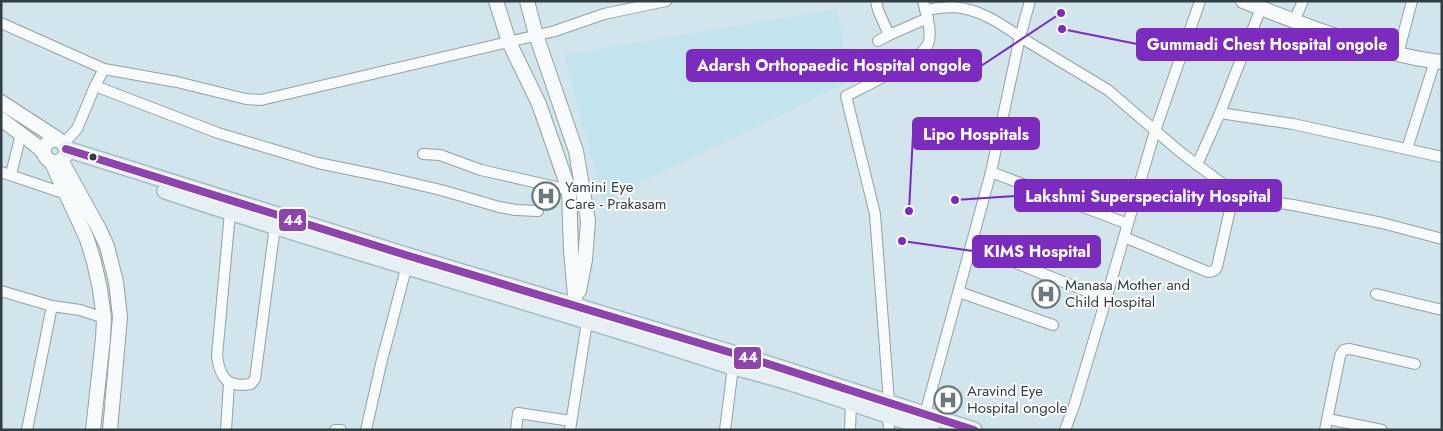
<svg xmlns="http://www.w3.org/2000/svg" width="1443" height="431" viewBox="0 0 1443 431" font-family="Jost,sans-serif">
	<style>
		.built { fill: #c3e3ef }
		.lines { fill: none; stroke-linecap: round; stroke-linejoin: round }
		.street-casing { stroke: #92a0a5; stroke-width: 12 }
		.secondary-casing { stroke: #92a0a5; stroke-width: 16 }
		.primary-casing { stroke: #a4bac2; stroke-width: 18 }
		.street { stroke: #f8fbfc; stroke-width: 10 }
		.secondary { stroke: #f8fbfc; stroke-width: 14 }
		.primary { stroke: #e6eff4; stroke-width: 15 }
		.bus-1-casing { stroke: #fff; stroke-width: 11 }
		.bus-1 { stroke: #8e44ad; stroke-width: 8 }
		.bus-dot { fill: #313f44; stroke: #fff; stroke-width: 2 }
		.labels { text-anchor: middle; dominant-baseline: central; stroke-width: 4; stroke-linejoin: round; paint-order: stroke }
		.poi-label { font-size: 15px; fill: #313f44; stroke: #fff; text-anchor: start }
		.leader { fill: none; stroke: #7b2cbf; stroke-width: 2 }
		.callout-dot { fill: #7b2cbf; stroke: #fff; stroke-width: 2 }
		.callout { fill: #7b2cbf; stroke: #7b2cbf; stroke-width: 2 }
		.callout-label { font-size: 16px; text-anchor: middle; font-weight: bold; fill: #fff }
		.line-badge { stroke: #fff; stroke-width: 2 }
		.badge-label { font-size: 14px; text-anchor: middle; font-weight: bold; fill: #fff }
	</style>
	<rect width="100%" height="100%" fill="#d2e5ec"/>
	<polygon class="built" points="837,9 850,81 603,201 564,55"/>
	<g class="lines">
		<g class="street-casing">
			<g id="street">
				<polyline points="876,1 878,10 889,35"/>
				<polyline points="1030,1 1020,37 1108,90 1179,151 1231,190 1241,196 1251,199 1293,205 1382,223 1442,239"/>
				<path d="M925,10C934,9 944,7 952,7C978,8 1000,23 1020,37L991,172L925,414"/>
				<polyline points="1294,21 1303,1"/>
				<polyline points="1,23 104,69 177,82 246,99 261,100 555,31 604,14 666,1"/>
				<polyline points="878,41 889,35 928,18"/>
				<polyline points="1398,54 1412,1"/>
				<polyline points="104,69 95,86 218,133 318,163 381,176 441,190 499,207 516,210 538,211"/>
				<polyline points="1220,113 1293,124 1442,157"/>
				<polyline points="64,143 77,129 95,86"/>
				<polyline points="1407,149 1435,61"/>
				<polyline points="423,154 440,155 481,170 569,190"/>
				<polyline points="1197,165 1220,113 1261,8"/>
				<polyline points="1,172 66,194"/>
				<polyline points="991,172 1128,224"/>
				<polyline points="11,174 21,134"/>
				<path d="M230,212L217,356C220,378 227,388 251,384L255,379L275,226"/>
				<path d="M1124,237L1208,272C1213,272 1215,271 1217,267L1234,192"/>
				<polyline points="971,245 1106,299"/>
				<polyline points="1,291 52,306 80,310 104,318"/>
				<polyline points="959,292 1053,325"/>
				<polyline points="1376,294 1442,310"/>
				<path d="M889,402L875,214L846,96C865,86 920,61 928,44C933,33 926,12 923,1"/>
				<polyline points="888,415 889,430"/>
				<polyline points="1328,419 1382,430"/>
				<polyline points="27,430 52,306"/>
				<polyline points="226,430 229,383"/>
				<polyline points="335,430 341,430"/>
				<polyline points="366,430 381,364 408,261"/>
				<polyline points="516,430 518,413 571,421"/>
				<polyline points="570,430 587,322"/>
				<polyline points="725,430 733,367"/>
				<polyline points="850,430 851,403"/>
				<polyline points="1065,430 1074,406 1101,316 1155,131 1200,1"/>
				<path d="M1325,430L1340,356C1342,351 1343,349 1350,349L1415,364"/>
			</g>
		</g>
		<g class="secondary-casing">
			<g id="secondary">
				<polyline points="496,1 509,42 539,104 569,190 571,251 576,307"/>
				<polyline points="527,1 536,35 576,151 588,221 585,260 579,291"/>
				<path d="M1243,1C1286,18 1329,35 1374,48C1397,54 1418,60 1442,62"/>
				<polyline points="1,102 58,139"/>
				<polyline points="1,119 37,146 44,153"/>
				<circle cx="55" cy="151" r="11"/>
				<polyline points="61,160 99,229 107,246 116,282 120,317 110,430"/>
				<polyline points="51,161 87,239 94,262 100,289 104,318 103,339 93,430"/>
			</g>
		</g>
		<g class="primary-casing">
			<g id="primary">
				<polyline points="66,149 409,256 759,361 974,430"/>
				<path d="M165,191C353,254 545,305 733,367C801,383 866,409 932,430"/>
			</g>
		</g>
		<use href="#street" class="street"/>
		<use href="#secondary" class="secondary"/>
		<use href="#primary" class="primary"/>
		<g class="bus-1-casing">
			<polyline id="bus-1" points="66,149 409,256 759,361 974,430"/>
		</g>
		<use href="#bus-1" class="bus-1"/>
	</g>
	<defs>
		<g id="hospital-ring" transform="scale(1.4375)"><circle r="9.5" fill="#fff" stroke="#69797f" stroke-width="1.5"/><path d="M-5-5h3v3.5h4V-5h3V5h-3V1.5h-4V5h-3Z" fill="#69797f"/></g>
	</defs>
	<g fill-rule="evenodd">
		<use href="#hospital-ring" x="546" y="196"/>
		<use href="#hospital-ring" x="1046" y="294"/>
		<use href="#hospital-ring" x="948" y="400"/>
	</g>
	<circle class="bus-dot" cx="93" cy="157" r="4.5"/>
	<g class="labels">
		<g class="poi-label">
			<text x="565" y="187">Yamini Eye<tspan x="565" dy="17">Care - Prakasam</tspan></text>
			<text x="1065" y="285">Manasa Mother and<tspan x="1065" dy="17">Child Hospital</tspan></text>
			<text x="967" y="391">Aravind Eye<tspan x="967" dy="17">Hospital ongole</tspan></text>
		</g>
	</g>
	<path class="leader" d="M1062 29L1137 44M1061 13L981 66M909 211L913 134M955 200L1015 196M902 241L973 251"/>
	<g class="callout-dot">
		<circle cx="1062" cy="29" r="5"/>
		<circle cx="1061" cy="13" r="5"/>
		<circle cx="909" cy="211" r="5"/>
		<circle cx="955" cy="200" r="5"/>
		<circle cx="902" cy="241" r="5"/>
	</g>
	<g class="callout">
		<rect x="1137" y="29" width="261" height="31" rx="5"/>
		<rect x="687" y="50" width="294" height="31" rx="5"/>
		<rect x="913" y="118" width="126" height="31" rx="5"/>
		<rect x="1015" y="180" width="266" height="31" rx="5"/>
		<rect x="973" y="236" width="127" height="31" rx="5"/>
	</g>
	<g class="callout-label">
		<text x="1267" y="50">Gummadi Chest Hospital ongole</text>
		<text x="834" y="71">Adarsh Orthopaedic Hospital ongole</text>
		<text x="976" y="140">Lipo Hospitals</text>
		<text x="1148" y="202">Lakshmi Superspeciality Hospital</text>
		<text x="1037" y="257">KIMS Hospital</text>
	</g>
	<g class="line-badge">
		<rect x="278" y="208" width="29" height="24" rx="5" fill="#8e44ad"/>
		<rect x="733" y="346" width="29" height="24" rx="5" fill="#8e44ad"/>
	</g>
	<g class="badge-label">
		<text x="293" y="225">44</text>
		<text x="748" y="362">44</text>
	</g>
	<rect width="1443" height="431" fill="none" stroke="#313f44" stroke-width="5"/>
</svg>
